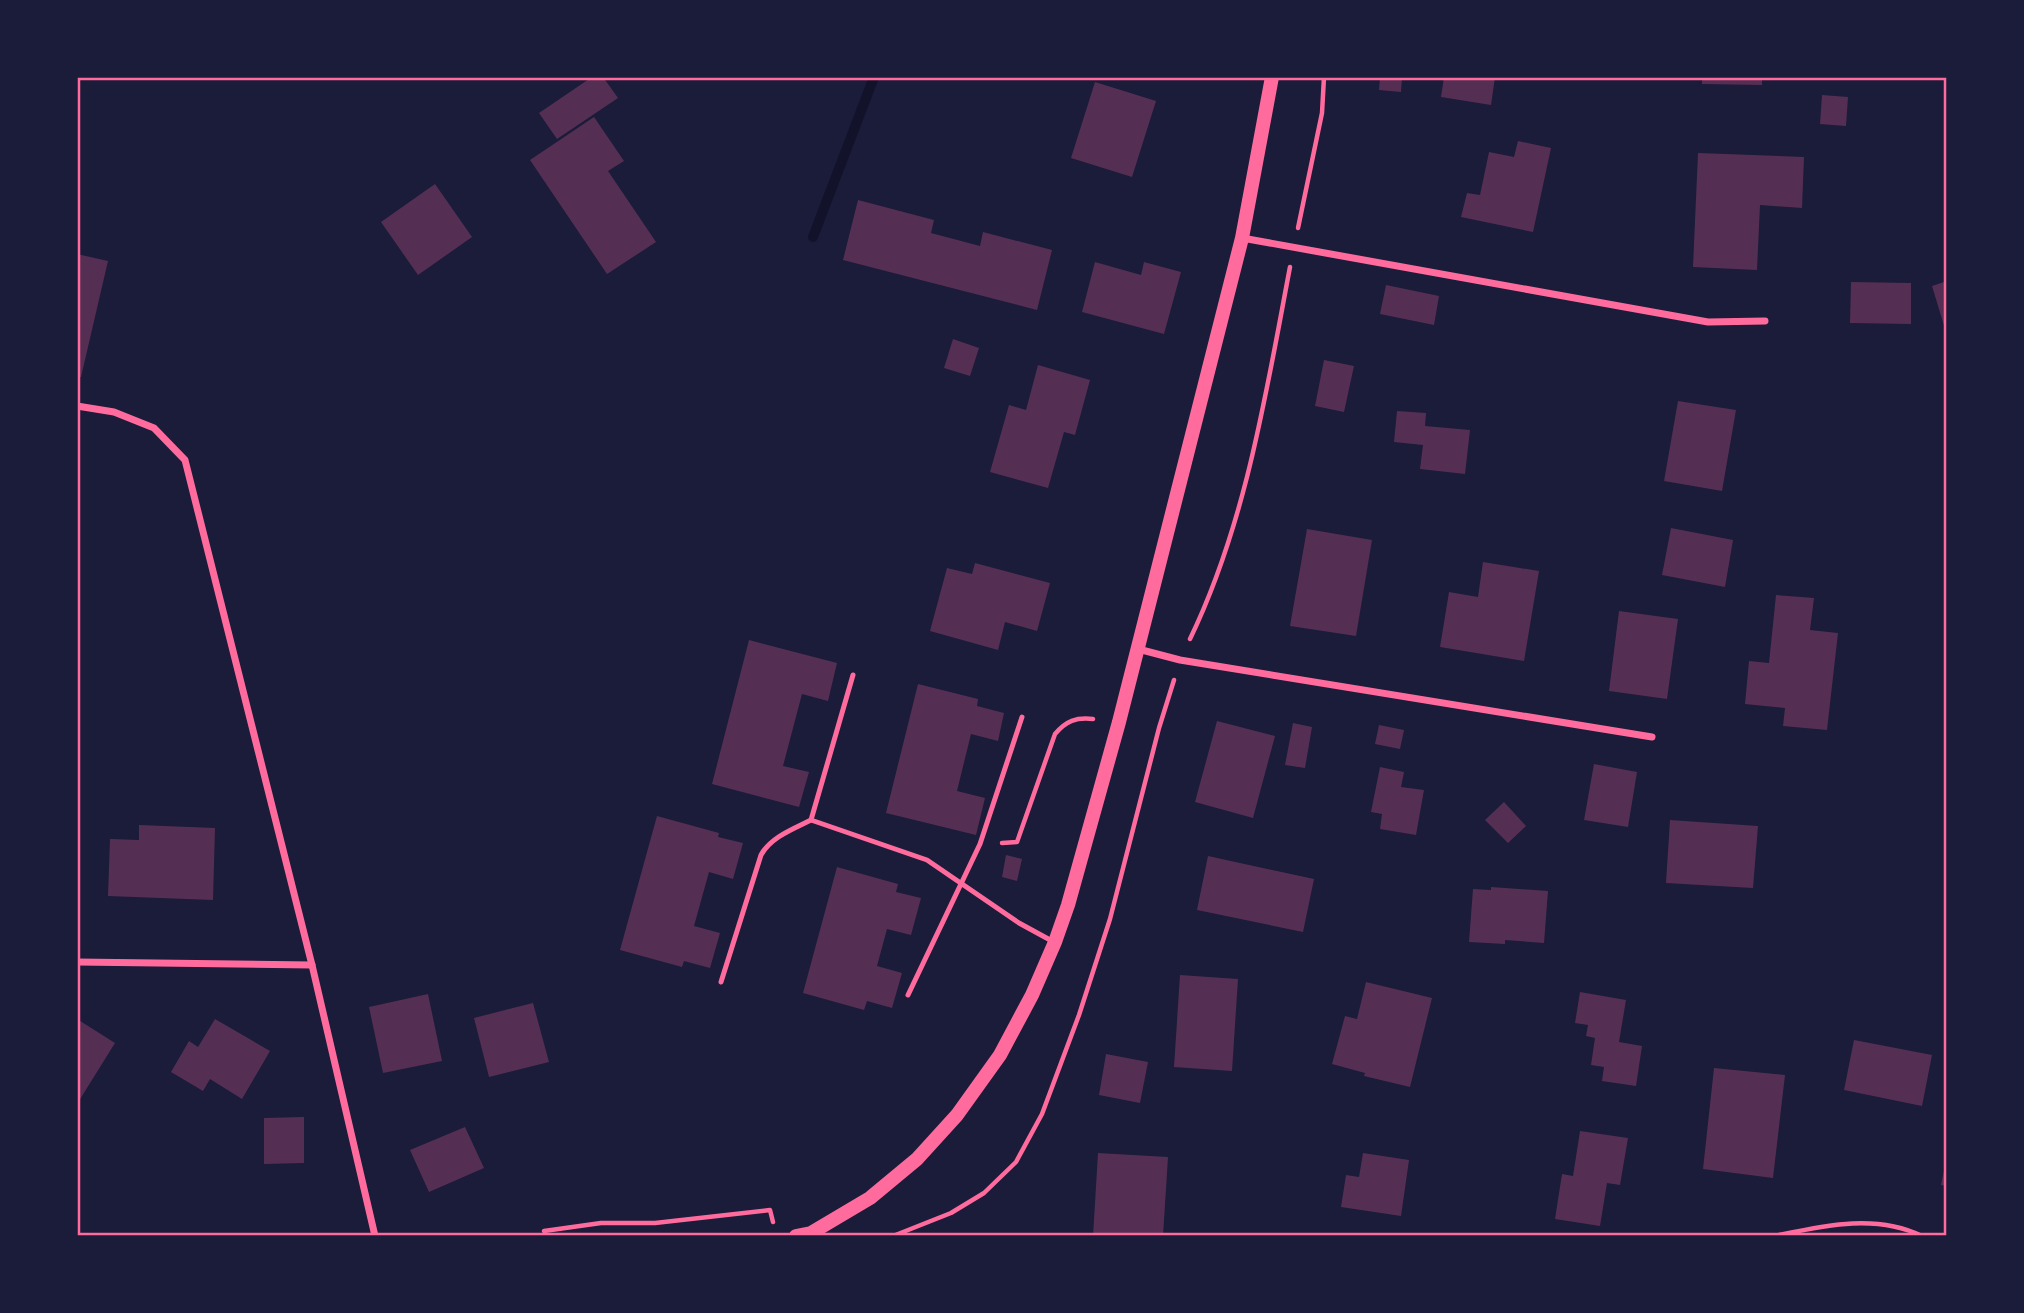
<svg xmlns="http://www.w3.org/2000/svg" width="2024" height="1313" viewBox="0 0 2024 1313" font-family="'Fira Sans Condensed',sans-serif">
	<style>
		.lines { fill: none; stroke-linecap: round; stroke-linejoin: round }
		.stream { stroke: #12122b; stroke-width: 10 }
		.building { fill: #542f53 }
		.path { stroke: #ff6b9d; stroke-width: 4.5 }
		.service { stroke: #ff6b9d; stroke-width: 5 }
		.minor { stroke: #ff6b9d; stroke-width: 7 }
		.secondary { stroke: #ff6b9d; stroke-width: 14 }
		.neatline { fill: none; stroke: #ff6b9d; stroke-width: 2.5 }
	</style>
	<rect width="100%" height="100%" fill="#1b1b3a"/>
	<g class="lines">
		<polyline class="stream" points="813,237 874,77"/>
	</g>
	<g class="building">
		<polygon points="592,77 603,77 618,98 557,139 539,113"/>
		<polygon points="1380,77 1402,77 1401,92 1379,90"/>
		<polygon points="1444,77 1495,77 1491,105 1441,97"/>
		<polygon points="1702,77 1762,77 1762,85 1702,84"/>
		<polygon points="1095,82 1156,101 1132,177 1071,158"/>
		<polygon points="1822,95 1848,97 1846,126 1820,124"/>
		<polygon points="594,117 624,161 608,171 656,242 607,274 530,160"/>
		<polygon points="1518,141 1551,148 1533,232 1461,217 1467,193 1480,195 1489,152 1514,157"/>
		<polygon points="1698,153 1804,157 1802,208 1760,205 1757,270 1693,267"/>
		<polygon points="435,184 472,237 418,275 381,222"/>
		<polygon points="858,200 934,220 931,233 980,246 983,232 1052,250 1037,310 843,260"/>
		<polygon points="77,254 108,261 81,377 77,376"/>
		<polygon points="1095,262 1141,275 1144,262 1181,272 1164,334 1082,312"/>
		<polygon points="1947,281 1947,329 1945,329 1932,286"/>
		<polygon points="1851,282 1911,283 1911,324 1850,323"/>
		<polygon points="1386,285 1439,296 1434,325 1380,314"/>
		<polygon points="953,339 979,348 970,376 944,368"/>
		<polygon points="1324,360 1354,366 1344,412 1315,406"/>
		<polygon points="1038,365 1090,380 1075,435 1064,432 1048,488 990,472 1009,405 1026,410"/>
		<polygon points="1678,401 1736,410 1722,491 1664,481"/>
		<polygon points="1397,411 1426,413 1425,426 1470,430 1465,474 1420,469 1423,445 1394,442"/>
		<polygon points="1671,528 1733,540 1725,587 1662,575"/>
		<polygon points="1307,529 1372,540 1356,636 1290,626"/>
		<polygon points="1483,562 1539,571 1524,661 1440,647 1449,592 1478,597"/>
		<polygon points="975,563 1050,583 1037,631 1005,622 998,650 930,631 947,568 972,574"/>
		<polygon points="1776,595 1814,598 1810,630 1838,633 1827,730 1783,726 1785,708 1745,704 1749,661 1769,663"/>
		<polygon points="1619,611 1678,619 1667,699 1609,691"/>
		<polygon points="749,640 837,663 828,701 802,694 783,766 809,772 799,807 712,784"/>
		<polygon points="918,684 978,699 977,706 1004,713 998,741 971,734 957,791 985,798 976,835 886,813"/>
		<polygon points="1217,721 1275,736 1253,818 1195,802"/>
		<polygon points="1293,723 1312,727 1305,768 1285,765"/>
		<polygon points="1379,725 1404,730 1400,749 1375,744"/>
		<polygon points="1594,764 1637,772 1628,827 1584,820"/>
		<polygon points="1380,767 1404,772 1401,787 1424,790 1416,835 1380,829 1382,814 1371,812"/>
		<polygon points="1504,802 1526,826 1508,843 1485,820"/>
		<polygon points="657,816 719,833 718,837 743,843 733,879 709,872 694,926 720,933 710,968 684,961 682,967 620,950"/>
		<polygon points="1670,820 1758,826 1753,888 1666,883"/>
		<polygon points="139,825 215,828 213,900 108,896 110,839 139,840"/>
		<polygon points="1006,855 1022,859 1017,881 1002,877"/>
		<polygon points="1208,856 1314,879 1303,932 1197,910"/>
		<polygon points="837,867 898,884 896,892 921,898 911,935 887,929 877,966 902,973 892,1008 867,1001 864,1010 803,993"/>
		<polygon points="1491,887 1548,891 1544,943 1505,940 1505,944 1469,942 1473,889 1491,890"/>
		<polygon points="1180,975 1238,979 1232,1071 1174,1067"/>
		<polygon points="1366,982 1432,998 1410,1087 1364,1076 1365,1073 1332,1064 1345,1016 1357,1019"/>
		<polygon points="1580,992 1626,1000 1619,1042 1642,1046 1636,1086 1602,1081 1604,1067 1591,1065 1595,1038 1586,1036 1588,1025 1575,1023"/>
		<polygon points="428,994 442,1061 383,1073 369,1007"/>
		<polygon points="533,1003 549,1062 489,1077 474,1018"/>
		<polygon points="77,1019 115,1043 77,1104"/>
		<polygon points="215,1019 270,1051 242,1099 210,1079 203,1091 171,1072 189,1041 198,1047"/>
		<polygon points="1854,1040 1932,1055 1922,1106 1844,1090"/>
		<polygon points="1106,1054 1148,1062 1140,1103 1099,1095"/>
		<polygon points="1714,1068 1785,1075 1773,1178 1703,1169"/>
		<polygon points="304,1117 304,1163 264,1164 264,1118"/>
		<polygon points="465,1127 484,1168 429,1192 410,1150"/>
		<polygon points="1580,1131 1628,1138 1620,1185 1607,1183 1600,1226 1555,1219 1562,1174 1573,1176"/>
		<polygon points="1098,1153 1168,1157 1163,1236 1093,1236"/>
		<polygon points="1363,1153 1409,1160 1401,1216 1341,1207 1346,1175 1359,1177"/>
		<polygon points="1946,1161 1947,1161 1947,1186 1941,1185"/>
	</g>
	<g class="lines">
		<g class="path">
			<polyline points="1298,228 1322,113 1324,77"/>
			<path d="M1190,639C1246,523 1266,393 1290,267"/>
			<path d="M1002,843L1017,842L1055,734C1066,721 1076,717 1093,719"/>
			<polyline points="544,1231 601,1223 655,1223 770,1210 773,1222"/>
			<polyline points="893,1236 951,1213 984,1193 1016,1162 1042,1114 1079,1015 1110,919 1159,728 1174,680"/>
			<path d="M1774,1236C1822,1226 1875,1213 1922,1236"/>
		</g>
		<g class="service">
			<polyline points="853,675 811,820 927,860 1019,923 1052,941"/>
			<path d="M721,982L761,855C771,837 793,829 811,820"/>
			<polyline points="908,995 980,844 1022,717"/>
		</g>
		<g class="minor">
			<polyline points="1242,238 1708,322 1765,321"/>
			<polyline points="77,406 114,412 154,428 185,460 312,965 375,1236"/>
			<polyline points="1138,649 1180,660 1652,737"/>
			<polyline points="77,962 312,965"/>
		</g>
		<polyline class="secondary" points="796,1236 811,1233 870,1198 917,1159 957,1115 1000,1055 1032,995 1055,942 1068,905 1119,722 1242,238 1272,77"/>
	</g>
	<rect width="2024" height="1313" fill="none" stroke="#1b1b3a" stroke-width="158"/>
	<rect x="79" y="79" width="1866" height="1155" class="neatline"/>
</svg>
